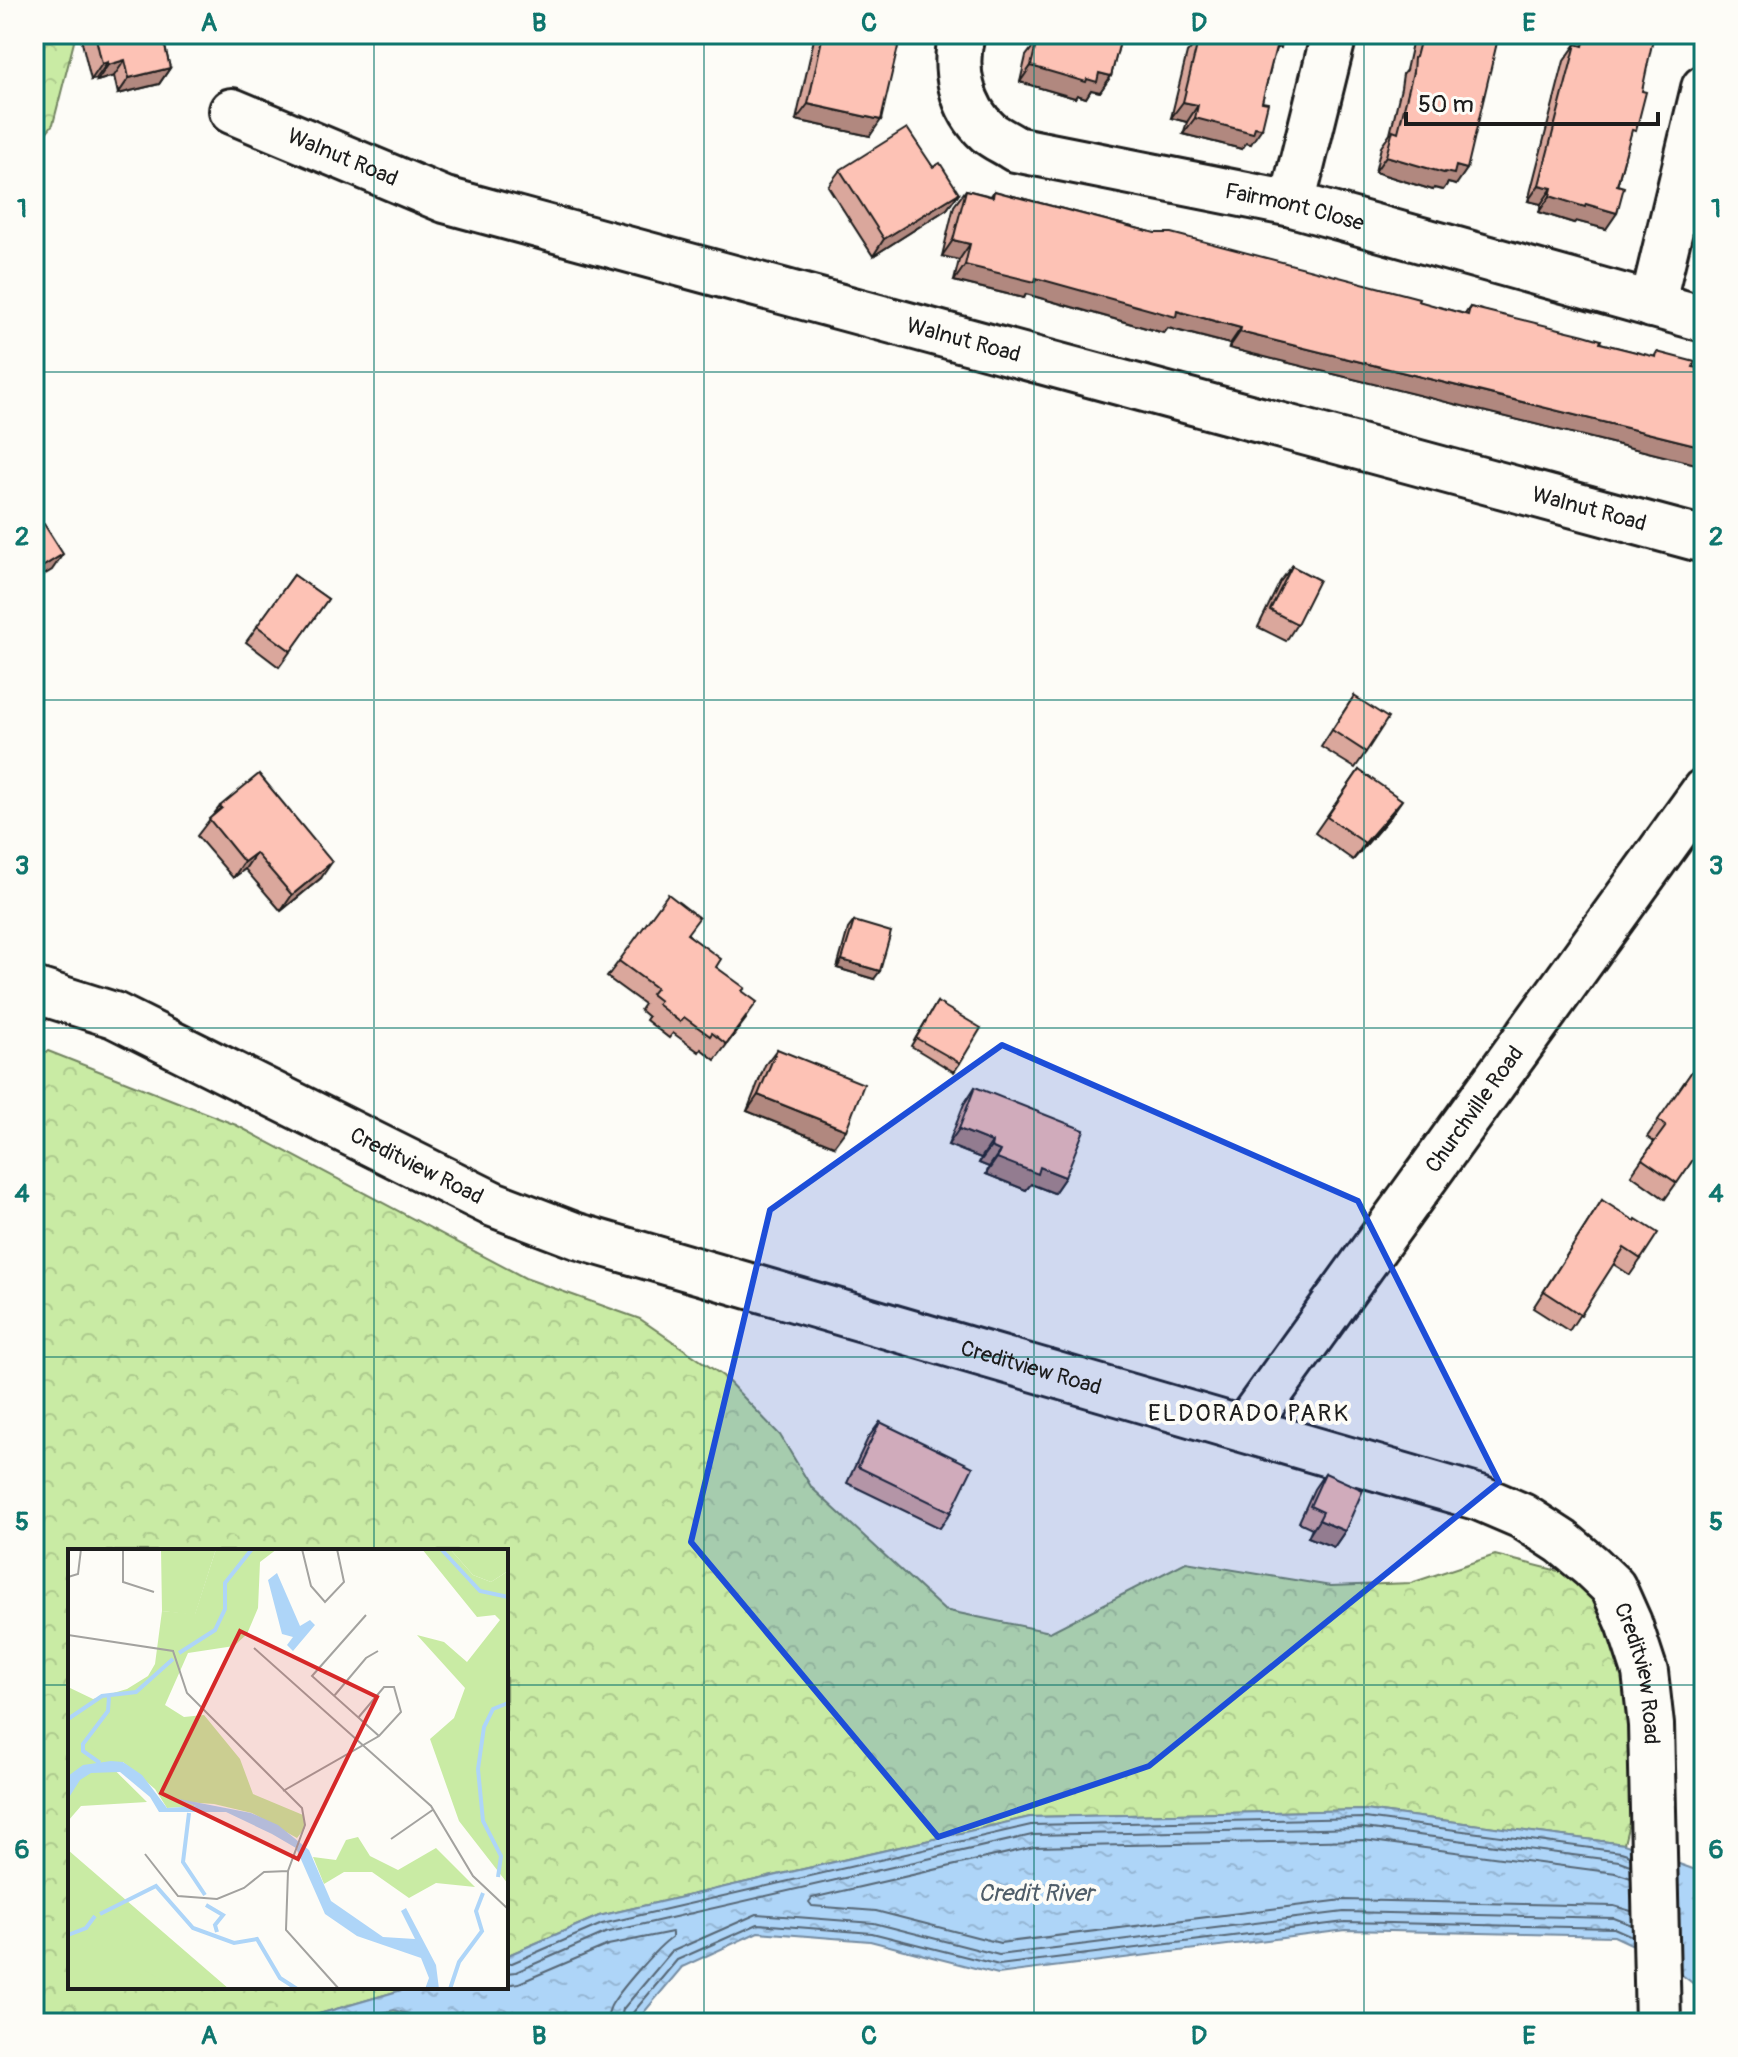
<svg xmlns="http://www.w3.org/2000/svg" width="1738" height="2057" viewBox="0 0 1738 2057" font-family="Pangolin,sans-serif">
	<style>
		.forest { fill: url(#forest-crowns); stroke: #728460; stroke-width: 2 }
		.water { fill: url(#water-ripples); stroke: #748ba0; stroke-width: 2 }
		.lines { fill: none; stroke-linecap: round; stroke-linejoin: round }
		.shore { stroke: #566674; stroke-width: 2 }
		.minor-casing { stroke: #1c1c1c; stroke-width: 50 }
		.minor { stroke: #fdfcf7; stroke-width: 44 }
		.wall { fill: #daa79c; stroke: #1c1c1c; stroke-width: 2 }
		.shaded-wall { fill: #b1887f; stroke: #1c1c1c; stroke-width: 2 }
		.building { fill: #fdc2b5; stroke: #1c1c1c; stroke-width: 2 }
		.marked { fill: #1d4ed8; fill-opacity: 0.2; stroke: #1d4ed8; stroke-width: 6; stroke-linejoin: round }
		.grid { fill: none; stroke: #0f766e; stroke-width: 2; stroke-opacity: 0.55 }
		.labels { text-anchor: middle; dominant-baseline: central; stroke-width: 8; stroke-linejoin: round; paint-order: stroke }
		.street-label { font-size: 22px; fill: #1c1c1c; stroke: #fdfcf7 }
		.neighbourhood-label { font-size: 24px; letter-spacing: 2px; fill: #1c1c1c; stroke: #fdfcf7 }
		.water-label { font-size: 24px; font-style: italic; fill: #4f5d69; stroke: #fdfcf7 }
		.inset-river { fill: none; stroke: #aed5f8; stroke-width: 4 }
		.inset-road { fill: none; stroke: #a3a29f; stroke-width: 2 }
		.view { fill: #d62828; fill-opacity: 0.15; stroke: #d62828; stroke-width: 4 }
		.inset-edge { fill: none; stroke: #1c1c1c; stroke-width: 4 }
		.neatline { fill: none; stroke: #0f766e; stroke-width: 3 }
		.grid-label { font-size: 26px; text-anchor: middle; font-weight: bold; fill: #0f766e }
	</style>
	<defs>
		<pattern id="forest-crowns" width="20" height="18" patternUnits="userSpaceOnUse" patternTransform="scale(2)"><rect width="20" height="18" fill="#c9eba4"/><path d="M2 6a3 3 0 1 1 6 0M12 15a3 3 0 1 1 6 0" fill="none" stroke="#acc98d"/></pattern>
		<pattern id="water-ripples" width="26" height="14" patternUnits="userSpaceOnUse" patternTransform="scale(2)"><rect width="26" height="14" fill="#aed5f8"/><path d="M2 4q2-2 4 0t4 0M15 11q2-2 4 0t4 0" fill="none" stroke="#95b6d4"/></pattern>
	</defs>
	<rect width="100%" height="100%" fill="#fdfcf7"/>
	<filter id="ink" filterUnits="userSpaceOnUse"><feTurbulence type="fractalNoise" baseFrequency=".0125" numOctaves="2"/><feDisplacementMap in="SourceGraphic" scale="16" xChannelSelector="R" yChannelSelector="G"/><feConvolveMatrix kernelMatrix="1 2 1 2 8 2 1 2 1" color-interpolation-filters="sRGB"/></filter>
	<g filter="url(#ink)">
		<g class="forest">
			<polygon points="34,34 76,34 53,124 34,148"/>
			<polygon points="48,1051 236,1125 525,1278 640,1319 723,1376 780,1435 812,1488 944,1610 1050,1632 1186,1562 1331,1586 1411,1583 1495,1555 1570,1574 1643,1633 1658,1701 1624,1844 1365,1810 1030,1817 599,1916 506,1956 506,1551 70,1551 70,1987 412,1987 288,2023 34,2023 34,1058"/>
			<polygon points="394,2010 422,2018 419,2023 344,2023"/>
		</g>
		<polygon class="water" points="1365,1810 1624,1844 1704,1873 1704,1992 1659,1957 1614,1936 1346,1930 998,1974 870,1941 758,1932 682,1967 635,2023 419,2023 421,2018 394,2010 344,2023 288,2023 412,1987 506,1987 506,1956 599,1916 1030,1817"/>
		<g class="lines">
			<g class="shore">
				<polyline points="1631,1878 1616,1873 1364,1840 1034,1847 812,1898 809,1902 812,1906 876,1911 1000,1943 1343,1900 1614,1906 1631,1911"/>
				<polyline points="506,1963 512,1963 602,1924 1031,1825 1365,1818 1621,1852 1630,1855"/>
				<polyline points="506,1973 516,1972 605,1933 1032,1835 1364,1828 1619,1861 1630,1865"/>
				<path d="M506,1985L519,1983L608,1945L672,1932V1937C657,1947 622,1988 612,2004C608,2010 608,2016 607,2023"/>
				<polyline points="620,2023 623,2009 671,1952 757,1914 874,1923 999,1955 1344,1912 1614,1918 1632,1925"/>
				<polyline points="630,2023 631,2015 677,1960 758,1924 872,1933 999,1965 1345,1922 1614,1928 1632,1936"/>
			</g>
			<g class="minor-casing">
				<g id="minor">
					<path id="s1" d="M962,34C953,68 961,108 988,132C996,139 1007,143 1015,149L1292,204L1704,319"/>
					<path id="s2" d="M232,111L445,200L1704,540"/>
					<polyline points="1292,204 1334,34"/>
					<polyline points="1652,305 1704,88"/>
					<path id="s3" d="M34,990L114,1015L493,1204L577,1236L1480,1498L1522,1516L1562,1542L1591,1566L1613,1587L1629,1623L1645,1672L1651,1725L1658,2023"/>
					<path id="s4" d="M1244,1429L1704,791"/>
				</g>
			</g>
			<use href="#minor" class="minor"/>
		</g>
		<g class="wall">
			<polygon points="80,34 162,34 170,68 159,84 118,94 114,76 97,81 96,79 91,80"/>
			<polygon points="817,34 904,34 899,40 870,136 796,120 814,39"/>
			<polygon points="1037,34 1122,34 1111,76 1100,92 1091,90 1086,98 1077,95 1075,98 1020,82 1026,56 1035,44"/>
			<polygon points="1195,34 1284,34 1273,58 1251,144 1246,143 1242,149 1183,134 1187,122 1171,118 1187,53 1193,46"/>
			<polygon points="1414,34 1499,34 1456,185 1448,183 1443,190 1434,188 1433,190 1375,172 1381,147 1390,134 1401,88 1403,74 1406,70"/>
			<polygon points="1578,34 1654,34 1629,140 1606,229 1576,221 1574,223 1539,212 1541,204 1528,201 1564,61 1576,44"/>
			<polygon points="840,170 959,193 947,209 873,256 828,186"/>
			<polygon points="966,190 991,196 994,191 1465,314 1470,307 1600,343 1654,357 1657,352 1693,367 1704,369 1704,466 1229,348 1230,344 1168,328 1164,333 1026,294 1024,298 954,281 959,260 942,256 954,206"/>
			<polygon points="1292,566 1297,624 1286,641 1258,627 1280,582"/>
			<polygon points="294,575 328,599 279,667 246,642"/>
			<polygon points="1354,696 1366,752 1355,768 1321,747"/>
			<polygon points="1359,770 1391,816 1353,860 1315,833"/>
			<polygon points="220,806 321,878 281,911 245,869 233,878 197,836"/>
			<polygon points="854,921 874,979 837,968 848,929"/>
			<polygon points="688,934 716,967 742,991 746,1019 715,1060 701,1049 699,1052 673,1033 669,1038 646,1020 648,1017 640,1010 644,1004 607,977 619,961"/>
			<polygon points="937,1002 960,1063 954,1072 911,1046"/>
			<polygon points="1704,1011 1704,1135 1697,1145 1701,1148 1665,1199 1631,1175 1654,1142 1647,1137 1696,1066"/>
			<polygon points="777,1049 834,1146 747,1111 765,1065"/>
			<polygon points="975,1087 1065,1177 1054,1193 1031,1184 1026,1190 986,1174 989,1167 979,1163 981,1158 948,1145 964,1104"/>
			<polygon points="1602,1200 1641,1259 1630,1275 1613,1264 1569,1331 1533,1308"/>
			<polygon points="880,1422 951,1512 940,1528 847,1483 868,1438"/>
			<polygon points="1325,1473 1345,1531 1334,1547 1308,1537 1312,1528 1299,1522 1314,1489"/>
		</g>
		<g class="shaded-wall">
			<polygon points="125,60 114,76 97,81 108,65"/>
			<polygon points="108,62 96,79 91,80 102,64"/>
			<polygon points="1031,66 1087,79 1099,73 1111,76 1100,92 1091,90 1086,98 1077,95 1075,98 1020,82"/>
			<polygon points="170,68 159,84 118,94 129,78"/>
			<polygon points="1183,102 1198,105 1187,122 1171,118"/>
			<polygon points="808,104 881,120 870,136 796,120"/>
			<polygon points="1195,118 1255,127 1262,128 1251,144 1246,143 1242,149 1183,134"/>
			<polygon points="1386,156 1445,172 1456,166 1467,169 1456,185 1448,183 1443,190 1434,188 1433,190 1375,172"/>
			<polygon points="1539,185 1552,188 1541,204 1528,201"/>
			<polygon points="959,193 947,209 873,256 884,239"/>
			<polygon points="1550,196 1586,204 1617,213 1606,229 1576,221 1574,223 1539,212"/>
			<polygon points="953,240 970,244 959,260 942,256"/>
			<polygon points="965,265 1036,278 1177,311 1241,328 1230,344 1168,328 1164,333 1026,294 1024,298 954,281"/>
			<polygon points="1240,332 1704,447 1704,466 1229,348"/>
			<polygon points="63,554 52,570 34,581 34,572"/>
			<polygon points="1402,800 1391,816 1353,860 1365,843"/>
			<polygon points="256,853 245,869 233,878 244,862"/>
			<polygon points="332,862 321,878 281,911 292,895"/>
			<polygon points="842,960 880,971 874,979 837,968"/>
			<polygon points="758,1095 846,1130 834,1146 747,1111"/>
			<polygon points="959,1129 992,1142 981,1158 948,1145"/>
			<polygon points="991,1147 1000,1151 989,1167 979,1163"/>
			<polygon points="997,1158 1040,1167 1065,1177 1054,1193 1031,1184 1026,1190 986,1174"/>
			<polygon points="1319,1520 1345,1531 1334,1547 1308,1537"/>
		</g>
		<g class="building">
			<polygon points="95,34 162,34 170,68 129,78 125,60 108,65 108,62 102,64"/>
			<polygon points="823,34 901,34 881,120 808,104"/>
			<polygon points="1044,34 1122,34 1111,76 1099,73 1097,82 1087,79 1086,82 1031,66 1037,40 1042,42"/>
			<polygon points="1203,34 1284,34 1281,48 1276,47 1262,102 1268,103 1262,128 1255,127 1253,133 1195,118 1198,105 1183,102 1199,37 1202,38"/>
			<polygon points="1422,34 1499,34 1467,169 1456,166 1454,174 1445,172 1444,173 1386,156 1393,130 1398,132 1413,72 1414,58 1416,57"/>
			<polygon points="1586,34 1654,34 1642,91 1646,92 1636,131 1632,130 1617,185 1624,187 1617,213 1586,204 1585,207 1550,196 1552,188 1539,185 1576,44 1583,46"/>
			<polygon points="907,128 933,167 940,163 959,193 884,239 840,170"/>
			<polygon points="966,190 993,197 994,191 1155,233 1171,233 1419,298 1418,301 1468,315 1470,307 1584,335 1601,340 1600,343 1656,357 1657,352 1695,362 1693,367 1704,369 1704,447 1240,332 1241,328 1177,311 1176,317 1036,278 1035,282 965,265 970,244 953,240"/>
			<polygon points="44,524 63,554 34,572 34,531"/>
			<polygon points="1292,566 1319,580 1297,624 1270,610"/>
			<polygon points="294,575 328,599 291,651 257,626"/>
			<polygon points="1354,696 1388,718 1366,752 1332,730"/>
			<polygon points="1359,770 1402,800 1365,843 1327,817"/>
			<polygon points="259,774 332,862 292,895 256,853 244,862 209,819 222,808 220,806"/>
			<polygon points="668,894 699,918 687,934 721,959 716,967 745,988 742,991 757,1002 726,1044 712,1033 710,1036 684,1017 680,1022 657,1004 660,1001 651,994 656,988 619,961"/>
			<polygon points="854,921 891,932 880,971 842,960"/>
			<polygon points="937,1002 981,1028 960,1063 916,1038"/>
			<polygon points="777,1049 864,1084 846,1130 758,1095"/>
			<polygon points="1704,1054 1704,1135 1697,1145 1701,1148 1677,1183 1642,1159 1666,1126 1658,1120"/>
			<polygon points="975,1087 1084,1130 1065,1177 1040,1167 1038,1174 997,1158 1000,1151 991,1147 992,1142 959,1129"/>
			<polygon points="1602,1200 1635,1221 1636,1219 1658,1233 1641,1259 1624,1248 1581,1315 1544,1291"/>
			<polygon points="880,1422 973,1467 951,1512 858,1467"/>
			<polygon points="1325,1473 1363,1490 1345,1531 1319,1520 1323,1512 1310,1506"/>
		</g>
	</g>
	<path class="marked" d="M1002,1045L1358,1201L1499,1482L1149,1766L938,1837L691,1542L770,1210Z"/>
	<path class="grid" d="M374,34V1551M704,34V2023M1034,34V2023M1364,34V2023M34,372H1704M34,700H1704M34,1028H1704M34,1357H1704M34,1685H70M506,1685H1704M374,1987V2023"/>
	<g class="labels">
		<g class="street-label">
			<text stroke="none"><textPath href="#s2" startOffset="120">Walnut Road</textPath></text>
			<text stroke="none"><textPath href="#s1" startOffset="424">Fairmont Close</textPath></text>
			<text stroke="none"><textPath href="#s2" startOffset="768">Walnut Road</textPath></text>
			<text stroke="none"><textPath href="#s2" startOffset="1416">Walnut Road</textPath></text>
			<text stroke="none"><textPath href="#s4" startOffset="394">Churchville Road</textPath></text>
			<text stroke="none"><textPath href="#s3" startOffset="422">Creditview Road</textPath></text>
			<text stroke="none"><textPath href="#s3" startOffset="1070">Creditview Road</textPath></text>
			<text stroke="none"><textPath href="#s3" startOffset="1790">Creditview Road</textPath></text>
		</g>
		<g class="neighbourhood-label">
			<text x="1249" y="1413">ELDORADO PARK</text>
		</g>
		<g class="water-label">
			<text x="1036" y="1893">Credit River</text>
		</g>
	</g>
	<g transform="translate(68 1549)">
		<rect width="440" height="440" fill="#fdfcf7"/>
		<path d="M93,0H148L127,66L94,62ZM0,301L161,440H0Z" fill="#c9eba4"/>
		<path d="M148,0H209L192,13L190,59L179,85L166,97L120,104L97,156L116,168L136,166L172,210L185,245L235,266L237,279L229,289L184,264L146,255L118,253L128,257L99,259L87,240L55,213L0,227V138L25,150L59,140L80,127L87,115L94,62L127,65ZM354,0H382L405,26L423,33L440,22V335L391,272L362,190L386,169L397,139L349,86L376,93L399,113L432,71L427,66L409,68ZM290,288L302,307L330,321L368,299L407,338L368,334L341,349L304,323H276L256,335L245,308L268,311L278,291ZM76,421L97,433L98,440H63Z" fill="#c9eba4"/>
		<path d="M382,0H440V22L423,33L405,26ZM0,175L79,253L13,257L0,272Z" fill="#c9eba4"/>
		<path d="M209,24L232,77L242,71L247,76L225,102L219,96L225,88L214,85L200,31ZM43,212L55,213L74,226L99,259L128,257L106,249L183,264L210,276L241,301L263,352L315,388L347,390L333,362L338,359L368,416L371,440H357L361,429L353,409L289,387L257,365L228,299L204,285L158,263H91L82,248L52,223L23,224L12,231L0,250V227L15,216Z" fill="#aed5f8"/>
		<path class="inset-river" d="M373,0L412,42L440,48M111,104L147,81L157,60V34L184,0M0,170L34,147L68,143L105,110M32,214L15,202V195L40,162L41,148M121,264L115,313L137,346M430,328L433,307L415,272L410,220L416,178L425,160L440,154M138,356L155,366L147,376L149,383M32,365L88,337L125,379L166,394L189,390L212,429L229,440M0,386L18,379L27,367M382,440L391,413L414,382L408,362L415,344"/>
		<path class="inset-road" d="M55,0V33L86,43M234,0L243,37L257,53L276,33L269,0M0,28L10,25L13,0M298,66L244,127L311,187M0,86L105,102L119,144L234,259L237,276L220,322L218,381L271,440M186,99L363,257L405,327L440,360M266,147L298,109L310,102M215,242L311,187L333,163L326,138H316L290,169M323,290L366,260M77,305L110,347L149,350L176,339L196,323L220,322"/>
		<path class="view" d="M172,82L309,148L230,310L93,244Z"/>
		<rect width="440" height="440" class="inset-edge"/>
	</g>
	<rect width="1738" height="2057" fill="none" stroke="#fdfcf7" stroke-width="88"/>
	<path d="M1406 112v12h252v-12" fill="none" stroke="#1c1c1c" stroke-width="4"/>
	<text x="1418" y="112" font-size="24" fill="#1c1c1c" stroke="#fdfcf7" stroke-width="6" paint-order="stroke">50 m</text>
	<rect x="44" y="44" width="1650" height="1969" class="neatline"/>
	<g class="grid-label">
		<text x="209" y="31">A</text>
		<text x="539" y="31">B</text>
		<text x="869" y="31">C</text>
		<text x="1199" y="31">D</text>
		<text x="1529" y="31">E</text>
		<text x="22" y="217">1</text>
		<text x="1716" y="217">1</text>
		<text x="22" y="545">2</text>
		<text x="1716" y="545">2</text>
		<text x="22" y="874">3</text>
		<text x="1716" y="874">3</text>
		<text x="22" y="1202">4</text>
		<text x="1716" y="1202">4</text>
		<text x="22" y="1530">5</text>
		<text x="1716" y="1530">5</text>
		<text x="22" y="1858">6</text>
		<text x="1716" y="1858">6</text>
		<text x="209" y="2044">A</text>
		<text x="539" y="2044">B</text>
		<text x="869" y="2044">C</text>
		<text x="1199" y="2044">D</text>
		<text x="1529" y="2044">E</text>
	</g>
</svg>
